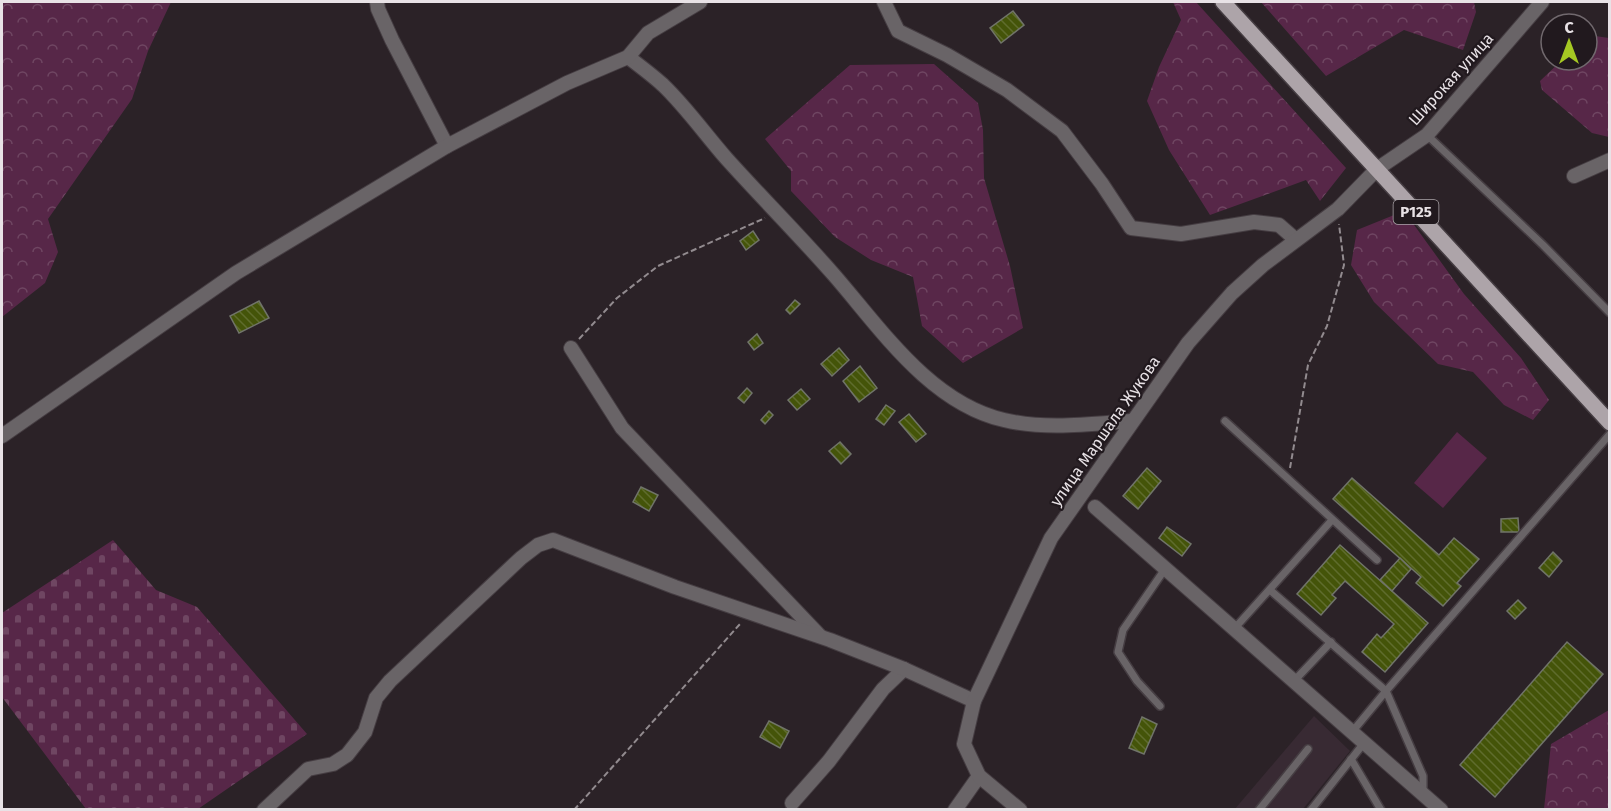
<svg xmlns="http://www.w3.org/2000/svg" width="1611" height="811" viewBox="0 0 1611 811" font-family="'Fira Sans',sans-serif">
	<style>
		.built { fill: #382a33 }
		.forest { fill: url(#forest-crowns) }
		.cemetery { fill: url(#cemetery-stones) }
		.pitch { fill: #572748 }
		.building { fill: url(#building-back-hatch); stroke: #707469; stroke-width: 1.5 }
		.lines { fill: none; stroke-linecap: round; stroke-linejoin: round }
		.lane-casing { stroke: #453d42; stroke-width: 10 }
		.street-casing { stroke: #453d42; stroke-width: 16 }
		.primary-casing { stroke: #453d42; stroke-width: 18 }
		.path { stroke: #928b8f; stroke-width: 2; stroke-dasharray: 6 3; stroke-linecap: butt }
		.lane { stroke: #696467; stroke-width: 7 }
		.street { stroke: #696467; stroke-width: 14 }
		.primary { stroke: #ada4a9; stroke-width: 15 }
		.labels { text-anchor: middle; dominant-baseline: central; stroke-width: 4.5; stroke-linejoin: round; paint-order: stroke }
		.shield { fill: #21191e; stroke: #aca6aa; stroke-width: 1.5 }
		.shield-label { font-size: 15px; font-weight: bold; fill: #e8e2e6 }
		.street-label { font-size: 16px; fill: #e8e2e6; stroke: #21191e }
	</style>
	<defs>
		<pattern id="forest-crowns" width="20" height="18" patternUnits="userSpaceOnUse" patternTransform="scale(1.5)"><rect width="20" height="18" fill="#572748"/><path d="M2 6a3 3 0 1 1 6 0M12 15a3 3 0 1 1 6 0" fill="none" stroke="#6f4662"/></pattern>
		<pattern id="cemetery-stones" width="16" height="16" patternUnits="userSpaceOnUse" patternTransform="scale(1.5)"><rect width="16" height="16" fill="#572748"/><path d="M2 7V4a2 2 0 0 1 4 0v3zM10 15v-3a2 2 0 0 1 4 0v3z" fill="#6f4662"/></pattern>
		<pattern id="building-back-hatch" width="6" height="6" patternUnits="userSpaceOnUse" patternTransform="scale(1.5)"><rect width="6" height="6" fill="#445409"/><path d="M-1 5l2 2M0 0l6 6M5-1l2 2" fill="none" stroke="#5f6c2d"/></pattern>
	</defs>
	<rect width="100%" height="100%" fill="#2b2227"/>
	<polygon class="built" points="1314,716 1350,751 1303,809 1234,810"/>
	<g class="forest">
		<polygon points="2,2 171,2 148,51 132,99 48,219 58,252 45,283 2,317"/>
		<polygon points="1173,2 1196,2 1346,168 1320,201 1306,180 1210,215 1169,150 1147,101 1159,67 1181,20"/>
		<polygon points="1261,2 1474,2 1476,12 1463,50 1404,30 1326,76"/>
		<polygon points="1588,35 1609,38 1609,137 1592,133 1542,90 1540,81 1562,60 1587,60"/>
		<polygon points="934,64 978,103 983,130 984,178 1010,266 1023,328 963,363 922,326 913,277 871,260 835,237 791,191 791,171 765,139 850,65"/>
		<polygon points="1404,211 1464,294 1521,358 1549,400 1533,420 1504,405 1473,372 1438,364 1374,302 1351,265 1357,230"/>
		<polygon points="1609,710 1609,809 1544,809 1551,744"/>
	</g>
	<polygon class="cemetery" points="113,540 156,590 197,607 307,734 198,809 86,809 2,697 2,613"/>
	<polygon class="pitch" points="1457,432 1487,458 1443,508 1414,483"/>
	<g class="building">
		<polygon points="1013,11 1024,25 1001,43 990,28"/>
		<polygon points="753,231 759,240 746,250 740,241"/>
		<polygon points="795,300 800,304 790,314 786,310"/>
		<polygon points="259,301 269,318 239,333 230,316"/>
		<polygon points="757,334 763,343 754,350 748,342"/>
		<polygon points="839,348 849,360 832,376 821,364"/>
		<polygon points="860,366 877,388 859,402 843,381"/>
		<polygon points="747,388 752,393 744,403 738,398"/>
		<polygon points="801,389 810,399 797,410 788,400"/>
		<polygon points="886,405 895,411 884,425 876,419"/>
		<polygon points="769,411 773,415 765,424 761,420"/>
		<polygon points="909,414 926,434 916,442 899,422"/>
		<polygon points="840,442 851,454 841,464 829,451"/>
		<polygon points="1147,468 1161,481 1138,509 1123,496"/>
		<polygon points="1352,478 1439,555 1454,538 1479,559 1457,583 1461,586 1443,606 1416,583 1421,577 1333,499"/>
		<polygon points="641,487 658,495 649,511 633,502"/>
		<polygon points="1518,518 1519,532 1501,532 1501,519"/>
		<polygon points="1167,527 1191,544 1182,556 1159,538"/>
		<polygon points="1340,545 1428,623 1385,672 1362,652 1377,634 1381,638 1394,624 1345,581 1332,595 1336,598 1321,615 1297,594"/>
		<polygon points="1553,552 1562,561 1549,577 1539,568"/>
		<polygon points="1400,558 1411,569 1392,591 1380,580"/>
		<polygon points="1518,600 1526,608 1515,619 1507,611"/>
		<polygon points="1567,642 1603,674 1495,797 1460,765"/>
		<polygon points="1142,717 1157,724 1144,754 1129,748"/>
		<polygon points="769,721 789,731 780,748 760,737"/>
	</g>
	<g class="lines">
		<g class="lane-casing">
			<g id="lane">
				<polyline points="1427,135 1543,245 1610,313"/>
				<polyline points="1225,421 1377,560"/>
				<polyline points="1270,590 1386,691 1352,732"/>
				<polyline points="1234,629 1332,520"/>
				<polyline points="1294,681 1331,642"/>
				<polyline points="1160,706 1137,681 1118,652 1123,630 1165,569"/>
				<polyline points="1351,759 1381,810"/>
				<polyline points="1423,794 1423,776 1386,691 1610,434"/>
				<polyline points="1259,810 1308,749"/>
				<polyline points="1311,810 1364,743"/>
			</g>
		</g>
		<g class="street-casing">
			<g id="street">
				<polyline points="377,2 378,9 392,40 447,146"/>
				<polyline points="884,2 898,31 947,55 1007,90 1062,131 1102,184 1131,228 1181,234 1254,222 1279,225 1295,239"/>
				<path d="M628,57C640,66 652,75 663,85C686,107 705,134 726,158C761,197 799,235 834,275C881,329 930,403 1004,420C1045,430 1090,424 1132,421"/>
				<polyline points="1574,176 1610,160"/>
				<polyline points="571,348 622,428 820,636"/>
				<polyline points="2,436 236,273 447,146 567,83 628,57 648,33 700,2"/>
				<polyline points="1095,507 1441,810"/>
				<polyline points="792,803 829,761 883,689 904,669"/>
				<polyline points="264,810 308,769 333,764 347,755 365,732 376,698 390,681 521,558 538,545 553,540 675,587 830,640 904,669 974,701"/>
				<polyline points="955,810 979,776"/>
				<polyline points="1020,810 979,776 964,744 974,701 1051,538 1188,343 1232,293 1263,265 1338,209 1377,169 1427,135 1542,2"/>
			</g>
		</g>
		<g class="primary-casing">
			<polyline id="primary" points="1223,2 1610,423"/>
		</g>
		<g class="path">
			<polyline points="579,339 617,298 658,266 765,218"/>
			<polyline points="1290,468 1308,365 1327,326 1344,265 1339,224"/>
			<polyline points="574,810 740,624"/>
		</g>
		<use href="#lane" class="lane"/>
		<use href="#street" class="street"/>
		<use href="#primary" class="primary"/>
	</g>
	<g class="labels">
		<rect class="shield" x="1393.5" y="200" width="45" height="24" rx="4.5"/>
		<g class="shield-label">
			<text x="1416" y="212">Р125</text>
		</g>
		<g class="street-label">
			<text transform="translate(1451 79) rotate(-48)">Широкая улица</text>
			<text transform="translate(1105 431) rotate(-55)">улица Маршала Жукова</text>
		</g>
	</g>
	<rect width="1611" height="811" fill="none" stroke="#e8e2e6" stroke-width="6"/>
	<g transform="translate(1569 42)"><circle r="28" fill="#21191e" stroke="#71696e" stroke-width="1.5"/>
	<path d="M0-4.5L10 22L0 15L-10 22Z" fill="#a5c823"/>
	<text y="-9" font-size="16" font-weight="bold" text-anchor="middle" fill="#e8e2e6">С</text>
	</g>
</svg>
